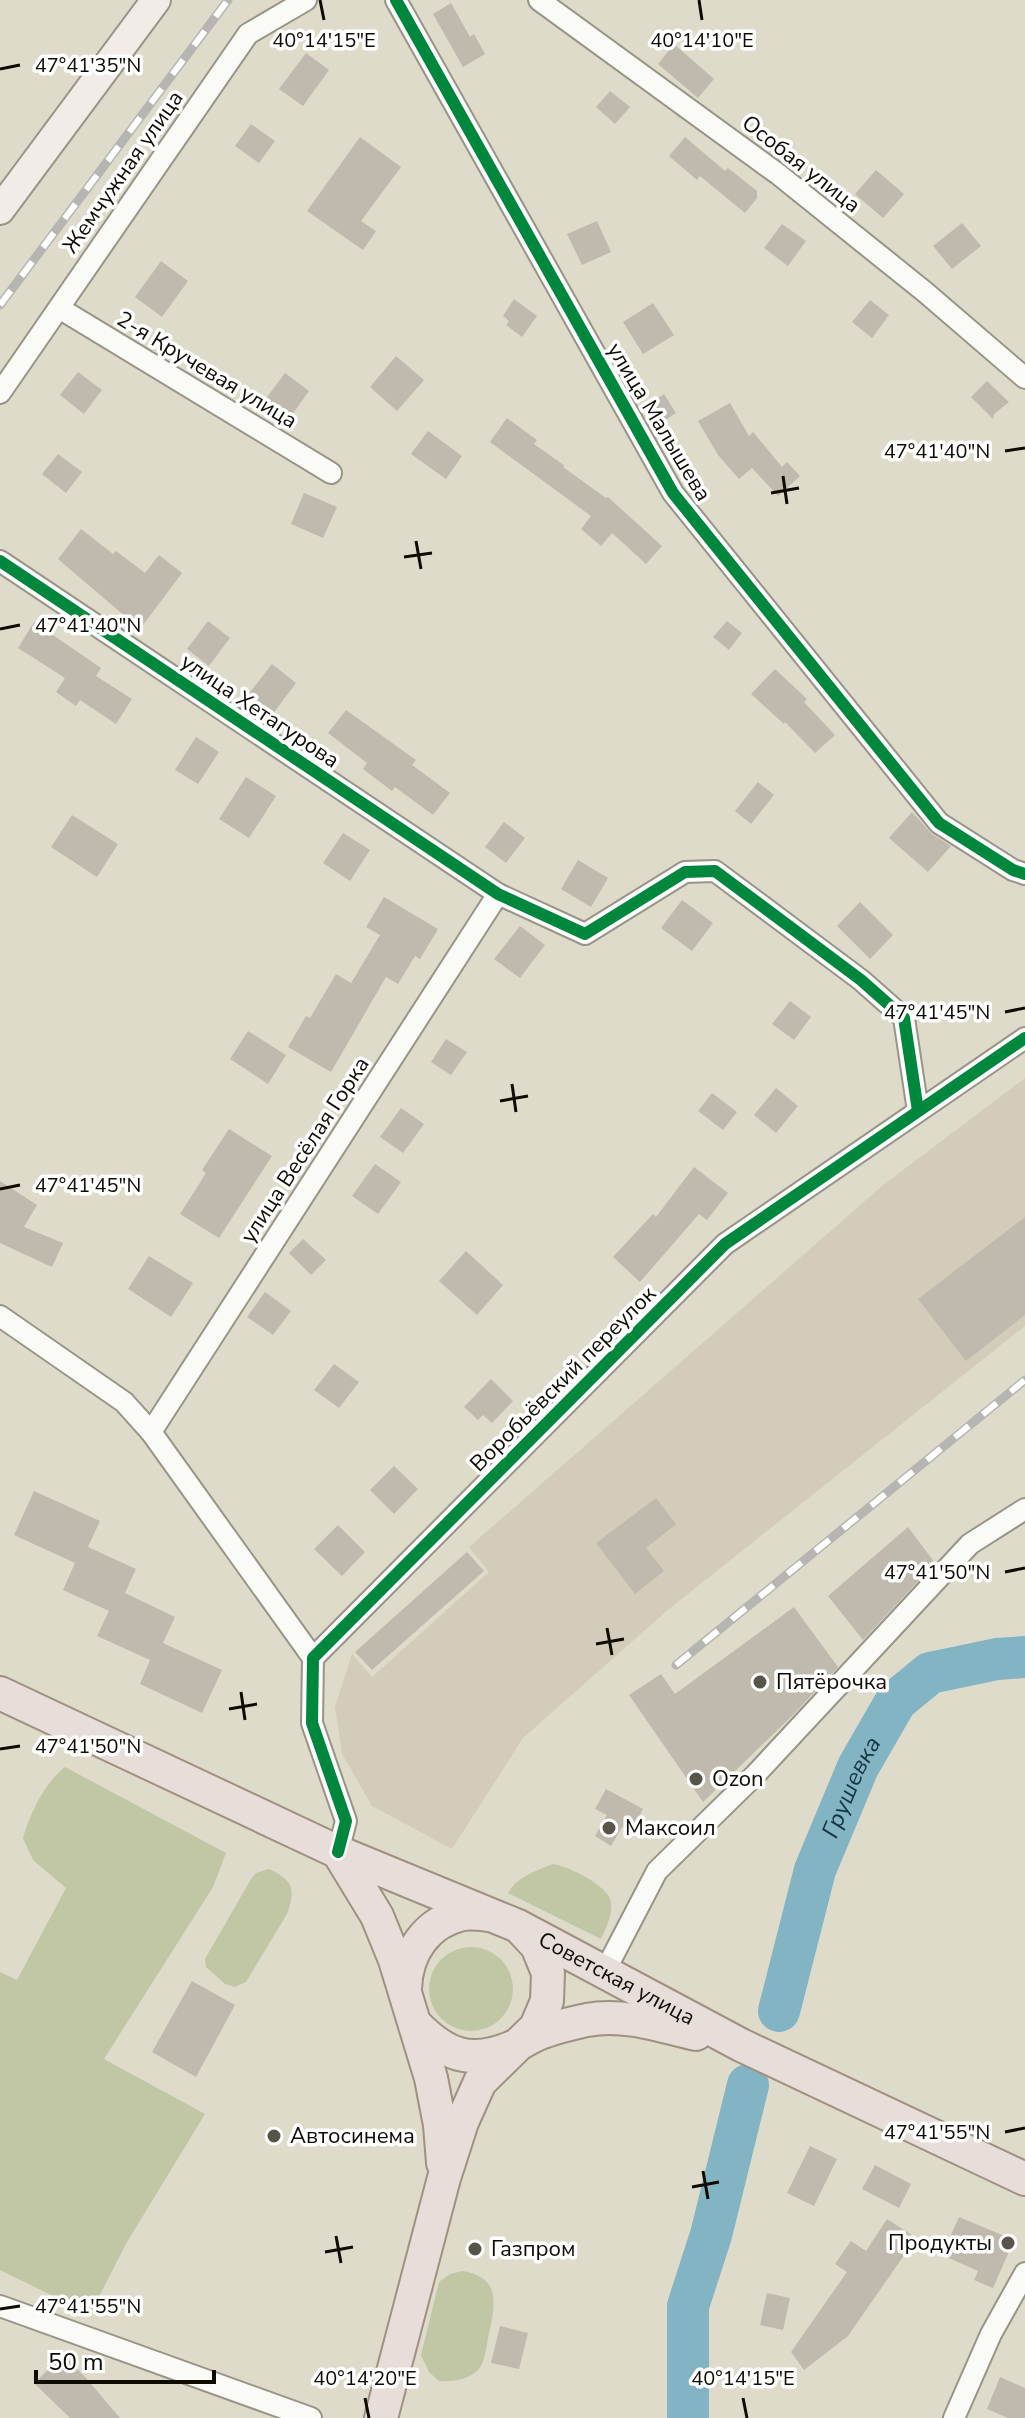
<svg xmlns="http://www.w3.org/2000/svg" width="1025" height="2418" viewBox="0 0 1025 2418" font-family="'Nunito Sans',sans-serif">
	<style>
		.industrial { fill: #d3ccba }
		.green { fill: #c1c6a5 }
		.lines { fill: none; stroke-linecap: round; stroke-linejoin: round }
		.river { stroke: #83b4c3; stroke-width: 42 }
		.building { fill: #c0b9ae }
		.street-casing { stroke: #989588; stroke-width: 24 }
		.secondary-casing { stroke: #989588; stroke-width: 32 }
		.primary-casing { stroke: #9f9082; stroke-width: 36 }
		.street { stroke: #fafaf7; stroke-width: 20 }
		.secondary { stroke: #f1ece8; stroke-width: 28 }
		.primary { stroke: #e7ded9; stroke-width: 32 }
		.rail-casing { stroke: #b6b5b1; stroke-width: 9 }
		.rail { stroke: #fff; stroke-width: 6; stroke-dasharray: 18; stroke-linecap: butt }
		.cycleway-casing { stroke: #fff; stroke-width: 17 }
		.cycleway { stroke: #00873e; stroke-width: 12 }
		.ticks { fill: none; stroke: #0e0b03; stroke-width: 3 }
		.poi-dot { fill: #575449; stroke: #fff; stroke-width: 3 }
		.labels { text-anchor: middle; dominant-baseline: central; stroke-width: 7; stroke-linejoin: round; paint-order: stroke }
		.street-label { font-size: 22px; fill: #0e0b03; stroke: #fff }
		.poi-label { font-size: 22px; fill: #0e0b03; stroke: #fff; text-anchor: start }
		.water-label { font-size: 24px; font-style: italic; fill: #153643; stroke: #fff }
		.ticks-label { font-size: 20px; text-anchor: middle; fill: #0e0b03; stroke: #fff; stroke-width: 7; stroke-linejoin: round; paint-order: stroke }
	</style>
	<rect width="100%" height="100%" fill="#dfdbcb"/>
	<polygon class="industrial" points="1025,1078 1025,1326 669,1609 523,1738 452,1849 372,1806 342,1754 335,1707 352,1654 372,1677 489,1572 469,1547 882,1186"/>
	<g class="green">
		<path d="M65,1767L226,1853L213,1887L104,2059L205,2114L127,2242L90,2314L0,2270V1972L17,1980L66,1888L33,1860L23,1838C31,1812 43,1785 65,1767Z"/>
		<path d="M553,1864C568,1866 609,1886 611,1902C613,1914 606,1928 601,1939L508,1893C518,1876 536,1871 553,1864Z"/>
		<path d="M269,1869C293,1880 296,1889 287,1914L246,1982L235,1987L225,1984L206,1967L205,1959L251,1879L256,1873Z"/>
		<circle cx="471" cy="1989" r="42"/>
		<path d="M463,2271C504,2278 494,2308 488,2339C486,2348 485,2362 479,2369C468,2380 454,2382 439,2381L429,2372L421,2355L439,2282L450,2274Z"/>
	</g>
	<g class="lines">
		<g class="river">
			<path id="s1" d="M779,2011L815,1870L858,1767L896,1701L930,1673L997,1659L1025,1657"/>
			<polyline points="688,2418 688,2306 711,2235 748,2085"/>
		</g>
	</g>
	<g class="building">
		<polygon points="451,3 470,37 474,34 485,54 463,67 433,14"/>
		<polygon points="674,44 714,79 698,98 658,64"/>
		<polygon points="306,53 329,70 303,106 279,89"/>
		<polygon points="610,91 630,107 615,124 596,107"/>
		<polygon points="251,124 275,141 259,163 235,146"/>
		<polygon points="360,137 401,167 361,221 376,231 363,250 307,211"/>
		<polygon points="685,137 725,171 728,168 757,191 757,198 745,213 700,176 697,180 669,156"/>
		<polygon points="876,170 904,194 883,218 855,194"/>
		<polygon points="597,221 611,252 582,265 567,234"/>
		<polygon points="962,223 981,246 952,269 933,246"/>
		<polygon points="782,224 806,241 788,266 764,248"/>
		<polygon points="161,261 188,281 162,317 135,297"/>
		<polygon points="514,299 537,316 522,337 506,325 509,321 503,316"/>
		<polygon points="870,300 889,315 872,338 852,322"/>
		<polygon points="653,303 674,335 643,354 623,322"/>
		<polygon points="396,356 424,380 397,411 370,387"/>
		<polygon points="78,372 102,390 84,414 60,395"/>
		<polygon points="285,373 309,391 286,423 261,405"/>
		<polygon points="987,381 1009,402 994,414 993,419 971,397"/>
		<polygon points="664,394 676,413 655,427 642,408"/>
		<polygon points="730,403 749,436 753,432 782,467 787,462 800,476 778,496 752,468 739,479 718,455 698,421"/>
		<polygon points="507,418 537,440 534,444 565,466 563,467 606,498 608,497 662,546 646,564 612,533 601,546 581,529 591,516 490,442"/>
		<polygon points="428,431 462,456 446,479 411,454"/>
		<polygon points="58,454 82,472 66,493 42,474"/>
		<polygon points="304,493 337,507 323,538 291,524"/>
		<polygon points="81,529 113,554 116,551 145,573 159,555 182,573 140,629 58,559"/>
		<polygon points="208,621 230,638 209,666 187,649"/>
		<polygon points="727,621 742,633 729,650 713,637"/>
		<polygon points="34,622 101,668 96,676 132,699 116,724 80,700 76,706 56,692 65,678 18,648"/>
		<polygon points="272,664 296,683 272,715 247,696"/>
		<polygon points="775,669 807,699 804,702 835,735 815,753 785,722 784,724 751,694"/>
		<polygon points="346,710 416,760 412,765 450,793 433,815 395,787 392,791 363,769 367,763 328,733"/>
		<polygon points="196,737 219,752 198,784 175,770"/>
		<polygon points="246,777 276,796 249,838 219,819"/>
		<polygon points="758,782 774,795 751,824 735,811"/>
		<polygon points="912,812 932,834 951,846 928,872 889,838"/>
		<polygon points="72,815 118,844 97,877 51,847"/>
		<polygon points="504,822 525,838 506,863 485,847"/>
		<polygon points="343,833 370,850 350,881 323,863"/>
		<polygon points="578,860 608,878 591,907 561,889"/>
		<polygon points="384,897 438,929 420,959 415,956 398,984 386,977 331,1072 288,1047 306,1016 310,1018 336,974 351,983 380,935 366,927"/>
		<polygon points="682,900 713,923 692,951 661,928"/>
		<polygon points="860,902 893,935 870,959 837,926"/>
		<polygon points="520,926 545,945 520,978 494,959"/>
		<polygon points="790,1001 811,1017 794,1040 772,1024"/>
		<polygon points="248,1031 286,1055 268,1084 230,1059"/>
		<polygon points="446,1039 467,1052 451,1075 431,1062"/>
		<polygon points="776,1088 798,1106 776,1133 754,1115"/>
		<polygon points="712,1093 737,1112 723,1130 698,1111"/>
		<polygon points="401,1108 424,1124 403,1153 380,1137"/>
		<polygon points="229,1129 272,1156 219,1238 180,1214 206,1173 202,1170"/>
		<polygon points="375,1164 401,1182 378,1214 352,1196"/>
		<polygon points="694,1167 728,1193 707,1220 699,1214 640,1282 613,1257 653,1214 656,1217"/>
		<polygon points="0,1181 37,1205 24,1227 63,1243 52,1267 0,1243"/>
		<polygon points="1025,1217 1025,1315 966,1361 918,1299"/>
		<polygon points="303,1239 326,1260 311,1275 289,1253"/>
		<polygon points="466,1251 503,1285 477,1315 439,1281"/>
		<polygon points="149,1256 193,1283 171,1317 128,1289"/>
		<polygon points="265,1292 291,1311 273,1335 247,1317"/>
		<polygon points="334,1364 359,1382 339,1408 314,1390"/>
		<polygon points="491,1379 513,1401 492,1423 483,1415 478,1420 464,1407"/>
		<polygon points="394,1466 418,1489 394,1514 370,1490"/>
		<polygon points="34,1491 100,1521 88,1547 136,1569 125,1593 175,1617 163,1643 222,1670 202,1713 140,1684 150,1660 97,1636 109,1611 63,1590 75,1563 14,1535"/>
		<polygon points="656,1498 676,1524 646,1548 664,1571 635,1594 596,1543"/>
		<polygon points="338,1525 365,1552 342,1576 314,1549"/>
		<polygon points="908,1527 935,1563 863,1640 828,1596"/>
		<polygon points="467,1552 484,1571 372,1670 355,1652"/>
		<polygon points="794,1607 838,1667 791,1717 703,1802 629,1695 661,1674 675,1694"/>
		<polygon points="606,1789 643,1809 631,1832 622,1827 611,1846 595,1836 607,1815 595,1809"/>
		<polygon points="192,1981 235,2005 196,2077 152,2052"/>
		<polygon points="810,2146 837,2159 814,2206 787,2193"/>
		<polygon points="875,2165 911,2184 899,2208 862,2189"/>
		<polygon points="959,2217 1014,2240 993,2288 974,2280 978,2271 942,2255"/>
		<polygon points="887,2219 916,2238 848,2336 804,2370 791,2352 847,2272 835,2264 851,2241 866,2251"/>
		<polygon points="767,2293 790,2298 783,2330 760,2325"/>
		<polygon points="500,2326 528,2333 519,2369 491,2363"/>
		<polygon points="64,2355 86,2378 120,2418 70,2418 34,2383"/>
		<polygon points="1000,2377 1025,2388 1025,2418 1008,2418 987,2409"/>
	</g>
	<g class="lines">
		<g class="street-casing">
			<g id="street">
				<polyline points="396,0 673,493 939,823 1013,870 1025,874"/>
				<polyline points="539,0 778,174 925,292 1025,378"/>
				<polyline points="59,308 331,473"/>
				<polyline points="0,393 248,34 306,0"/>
				<polyline points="0,561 498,894 585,934 685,872 715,871 861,980 904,1018 918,1111"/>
				<polyline points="0,1316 124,1402 151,1432 313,1658"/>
				<polyline points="151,1432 498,894"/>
				<polyline points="338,1852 346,1821 312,1723 313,1658 725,1244 1025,1038"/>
				<polyline points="605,1971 657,1871 755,1775 970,1544 1025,1509"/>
				<polyline points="0,2306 311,2418"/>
				<polyline points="954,2418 991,2334 1025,2273"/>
			</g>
		</g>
		<g class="secondary-casing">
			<polyline id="secondary" points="0,210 156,0"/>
		</g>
		<g class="primary-casing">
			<g id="primary">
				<path id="s2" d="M0,1693L338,1852L518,1926L741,2045L1025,2179"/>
				<polyline points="338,1852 377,1916 395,1960 431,2078 440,2125 443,2163"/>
				<path d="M405,1989C406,1953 426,1922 463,1914C471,1913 481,1914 489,1915"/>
				<path d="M415,2024C446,2056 471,2065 513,2047C524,2042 534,2034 546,2031C559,2026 574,2023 587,2020C624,2013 661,2026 696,2034"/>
				<polyline points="381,2418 444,2178 462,2122 480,2082 536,2027 547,2001 548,1973 537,1946 522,1930"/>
			</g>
		</g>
		<use href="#street" class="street"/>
		<use href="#secondary" class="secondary"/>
		<use href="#primary" class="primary"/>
		<g class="rail-casing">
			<g id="rail">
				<polyline points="0,305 228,0"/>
				<polyline points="676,1665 1025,1380"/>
			</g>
		</g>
		<use href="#rail" class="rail"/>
		<g class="cycleway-casing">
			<g id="cycleway">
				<polyline points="396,0 673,493 939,823 1013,870 1025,874"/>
				<polyline points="0,561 498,894 585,934 685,872 715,871 861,980 904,1018 918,1111"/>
				<polyline points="338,1852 346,1821 312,1723 313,1658 725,1244 1025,1038"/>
			</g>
		</g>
		<use href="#cycleway" class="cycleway"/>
	</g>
	<path class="ticks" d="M320,0L324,20M699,0L702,20M0,69L20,65M1005,451L1025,448M783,476L787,504M771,493L799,488M416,541L421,569M404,557L432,553M0,629L20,625M1005,1012L1025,1008M512,1084L516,1112M500,1101L528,1096M0,1189L20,1185M1005,1572L1025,1568M607,1628L612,1655M596,1644L624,1639M241,1692L245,1720M229,1709L257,1704M0,1749L20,1746M1005,2132L1025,2128M703,2171L708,2199M692,2187L719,2182M336,2236L341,2263M325,2252L353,2247M0,2309L20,2306M365,2398L369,2418M743,2398L747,2418"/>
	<g class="poi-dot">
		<circle cx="760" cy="1682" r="8"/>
		<circle cx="696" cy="1779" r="8"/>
		<circle cx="609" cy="1828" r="8"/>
		<circle cx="274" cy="2136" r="8"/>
		<circle cx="1008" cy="2243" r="8"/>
		<circle cx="475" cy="2249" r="8"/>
	</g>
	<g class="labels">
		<g class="street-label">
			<text transform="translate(801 164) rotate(38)">Особая улица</text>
			<text transform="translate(123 172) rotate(-55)">Жемчужная улица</text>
			<text transform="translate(207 370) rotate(31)">2-я Кручевая улица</text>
			<text transform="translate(659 422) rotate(59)">улица Малышева</text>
			<text transform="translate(260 711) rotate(34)">улица Хетагурова</text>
			<text transform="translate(305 1150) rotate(-57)">улица Весёлая Горка</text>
			<text transform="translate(563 1379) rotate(-45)">Воробьёвский переулок</text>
			<text stroke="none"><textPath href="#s2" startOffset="680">Советская улица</textPath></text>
		</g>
		<g class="poi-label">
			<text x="776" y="1682">Пятёрочка</text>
			<text x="712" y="1779">Ozon</text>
			<text x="625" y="1828">Максоил</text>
			<text x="290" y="2136">Автосинема</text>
			<text x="992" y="2243" text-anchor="end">Продукты</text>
			<text x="491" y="2249">Газпром</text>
		</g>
		<g class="water-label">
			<text stroke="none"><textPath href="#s1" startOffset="236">Грушевка</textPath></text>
		</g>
	</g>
	<g class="ticks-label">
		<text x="324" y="47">40°14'15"E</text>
		<text x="702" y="47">40°14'10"E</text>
		<text x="88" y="72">47°41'35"N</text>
		<text x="937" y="458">47°41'40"N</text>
		<text x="88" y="632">47°41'40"N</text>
		<text x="937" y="1019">47°41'45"N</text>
		<text x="88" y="1192">47°41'45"N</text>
		<text x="937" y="1579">47°41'50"N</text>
		<text x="88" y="1753">47°41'50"N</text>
		<text x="937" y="2139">47°41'55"N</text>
		<text x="88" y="2313">47°41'55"N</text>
		<text x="365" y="2385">40°14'20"E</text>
		<text x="743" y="2385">40°14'15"E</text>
	</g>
	<path d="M36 2370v12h178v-12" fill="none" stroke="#0e0b03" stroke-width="4"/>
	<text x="48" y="2370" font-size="24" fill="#0e0b03" stroke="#ffffff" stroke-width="6" paint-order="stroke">50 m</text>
</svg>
